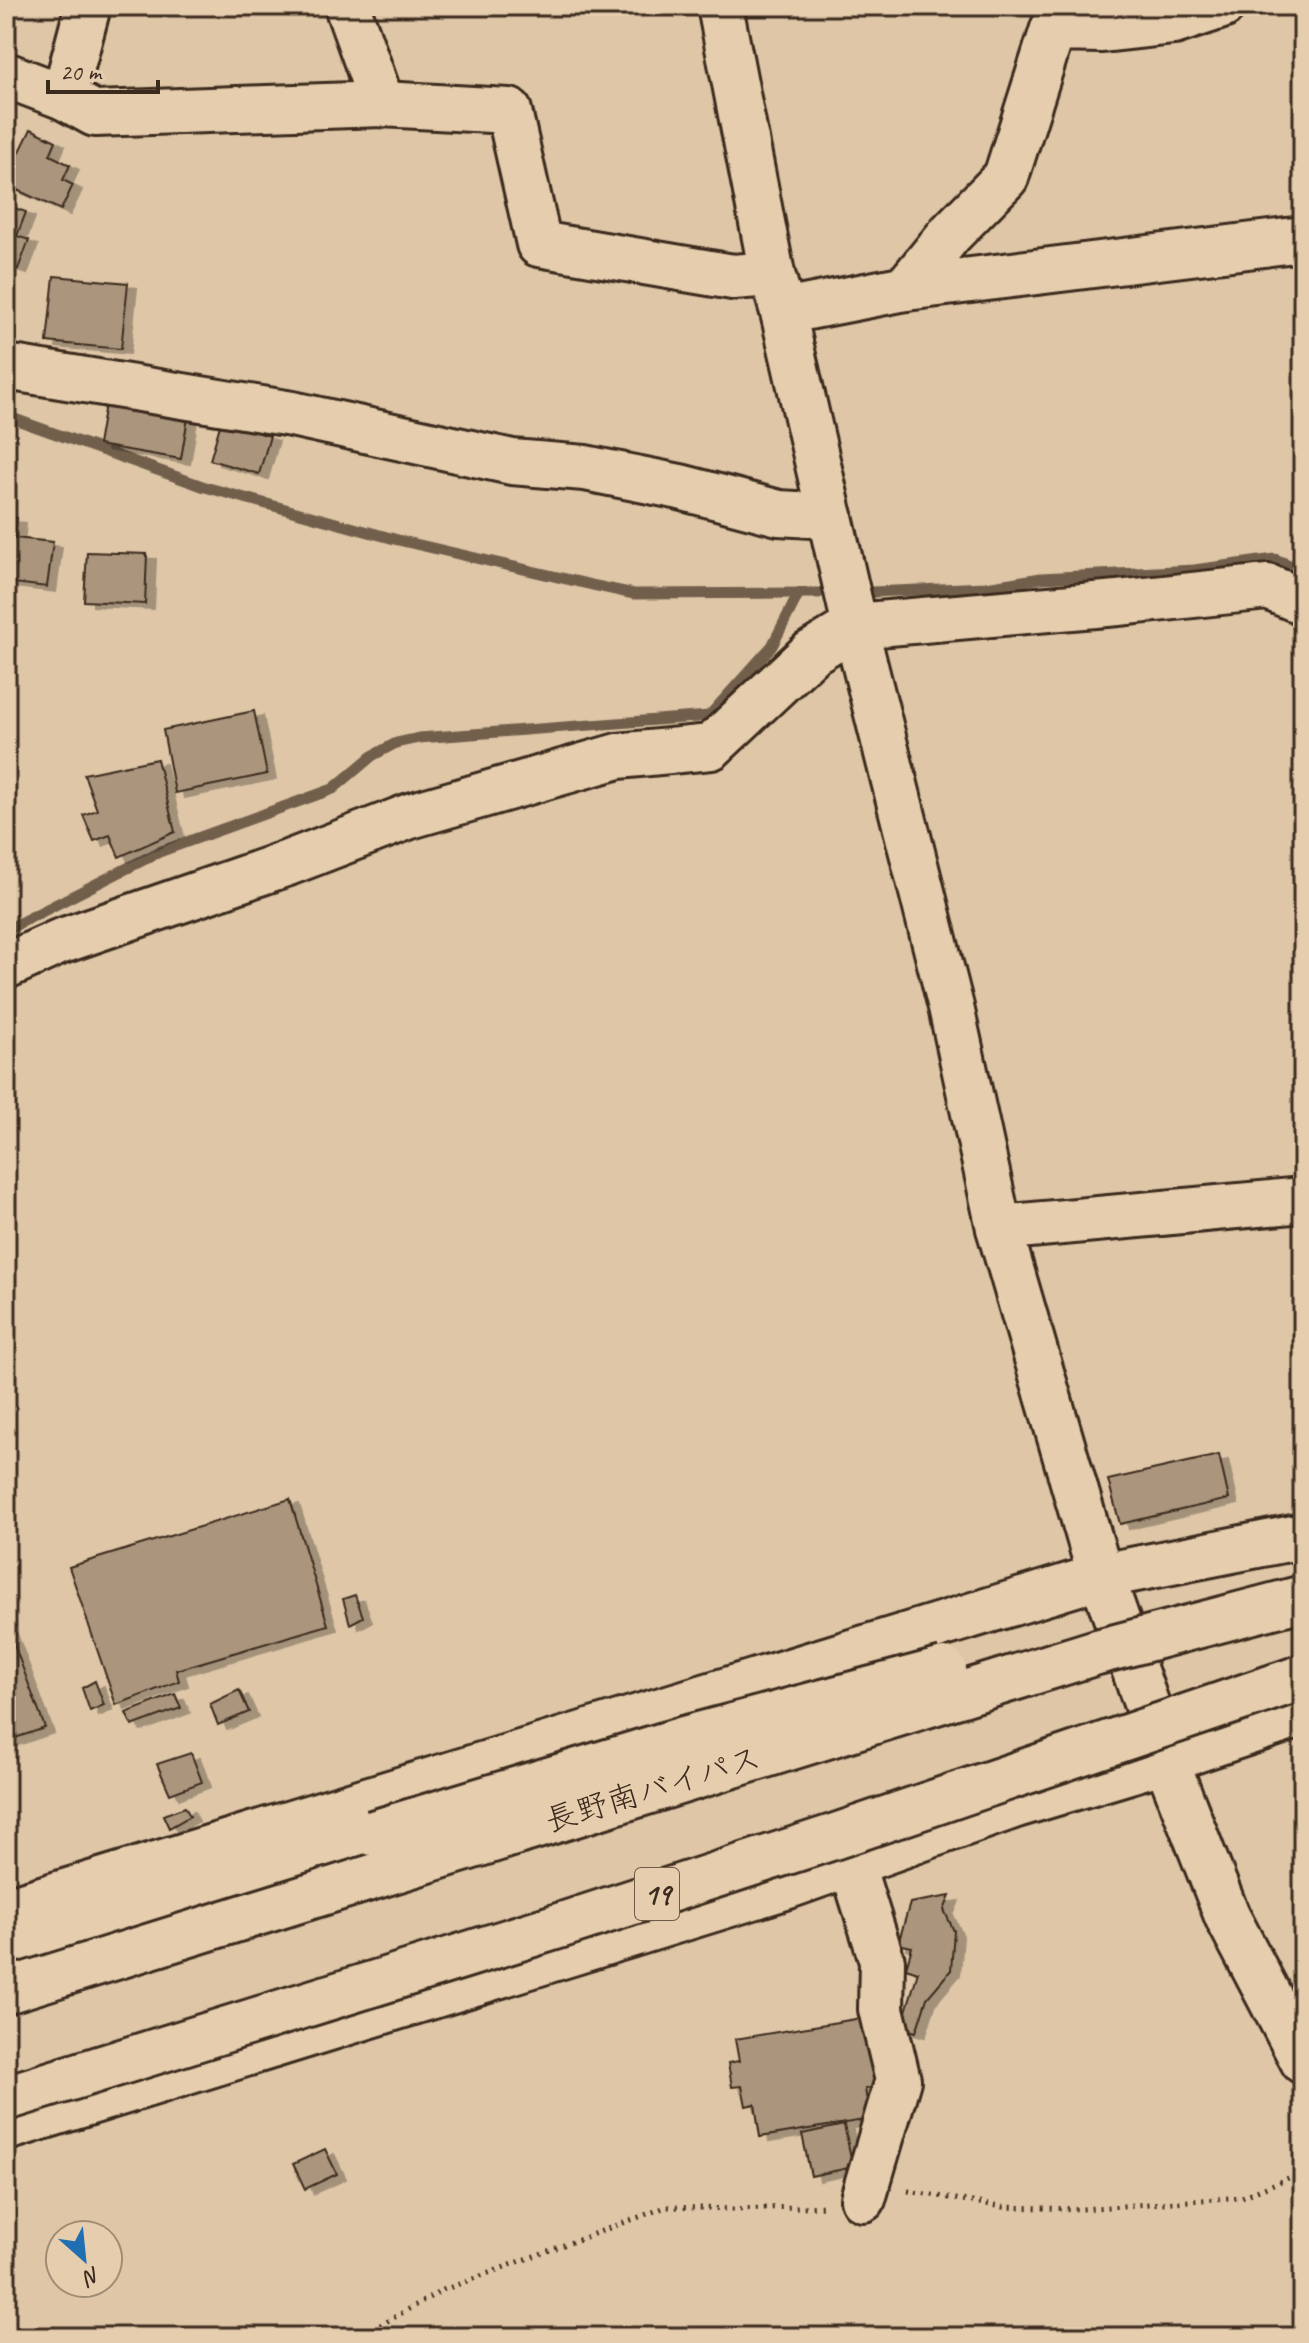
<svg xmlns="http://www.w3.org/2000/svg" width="1309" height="2343" viewBox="0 0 1309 2343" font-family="Caveat,'Klee One',sans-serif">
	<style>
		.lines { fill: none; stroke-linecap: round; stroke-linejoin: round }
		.stream { stroke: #725f4c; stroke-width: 11 }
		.building { fill: #ab967d; stroke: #3b2a1e; stroke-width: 2; filter: url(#shadow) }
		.minor-casing { stroke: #3b2a1e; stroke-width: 50 }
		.highway-casing { stroke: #3b2a1e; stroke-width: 50 }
		.path { stroke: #3b2a1e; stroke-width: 5; stroke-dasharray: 2 6; stroke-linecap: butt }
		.minor { stroke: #e5cdad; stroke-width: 44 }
		.highway { stroke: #e5cdad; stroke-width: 44 }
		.highway-bridge-casing { stroke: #3b2a1e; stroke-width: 50; stroke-linecap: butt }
		.highway-bridge { stroke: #e5cdad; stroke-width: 44 }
		.labels { text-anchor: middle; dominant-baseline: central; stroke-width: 8; stroke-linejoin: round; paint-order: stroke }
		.shield { fill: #e5cdad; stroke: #6e5b49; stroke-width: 2 }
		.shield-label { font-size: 30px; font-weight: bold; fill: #3b2a1e }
		.street-label { font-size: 32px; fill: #3b2a1e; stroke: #e5cdad }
	</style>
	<defs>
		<filter id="shadow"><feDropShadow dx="9" dy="5" stdDeviation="0" flood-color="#0004"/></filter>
	</defs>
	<rect width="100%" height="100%" fill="#dec6a7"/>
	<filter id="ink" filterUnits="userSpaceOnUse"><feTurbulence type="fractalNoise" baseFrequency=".0125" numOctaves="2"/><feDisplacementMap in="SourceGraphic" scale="16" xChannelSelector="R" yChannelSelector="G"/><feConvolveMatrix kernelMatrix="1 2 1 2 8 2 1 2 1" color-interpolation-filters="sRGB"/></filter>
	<g filter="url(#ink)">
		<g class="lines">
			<g class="stream">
				<polyline points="6,416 205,487 398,540 592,585 634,594 819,593"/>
				<polyline points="872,592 986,587 1041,578 1194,570 1275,559 1303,570"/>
				<polyline points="6,930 159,852 333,789 372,756 396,743 419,738 709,716 772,646 799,593"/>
			</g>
		</g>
		<g class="building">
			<polygon points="31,129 56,141 50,155 70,165 63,180 73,185 61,210 6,185 6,180"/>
			<polygon points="6,205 26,212 17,236 29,240 18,269 6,265"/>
			<polygon points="54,276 128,283 121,349 47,342"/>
			<polygon points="105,404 188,417 181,459 98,445"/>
			<polygon points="221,422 270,436 259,474 210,460"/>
			<polygon points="6,517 17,518 15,538 53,542 47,587 6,582"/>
			<polygon points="87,552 147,554 145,604 84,601"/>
			<polygon points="254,711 267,774 175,793 163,730"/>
			<polygon points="157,759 175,832 119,857 110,835 94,841 83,815 97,810 84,774"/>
			<polygon points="1219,1455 1229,1499 1120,1524 1108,1480"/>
			<polygon points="290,1499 328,1625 176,1670 179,1681 116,1705 69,1567"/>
			<polygon points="355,1595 363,1617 350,1624 343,1599"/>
			<polygon points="6,1623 45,1728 6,1741"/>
			<polygon points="95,1681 104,1705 90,1711 82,1688"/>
			<polygon points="239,1690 249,1712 218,1725 210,1704"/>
			<polygon points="175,1694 181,1708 132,1726 126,1713"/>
			<polygon points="191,1753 202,1782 170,1794 157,1764"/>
			<polygon points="185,1807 190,1816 169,1828 163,1815"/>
			<polygon points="950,1896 944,1910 954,1931 951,1970 927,1998 916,2032 901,2028 918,1972 906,1968 912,1947 898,1944 910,1903"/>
			<polygon points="868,2017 880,2086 865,2089 870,2119 760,2137 755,2104 746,2106 742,2086 732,2087 728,2063 739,2061 735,2039"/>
			<polygon points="844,2125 853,2167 811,2176 802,2134"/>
			<polygon points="325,2149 337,2174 305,2189 293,2164"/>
		</g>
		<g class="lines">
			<g class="minor-casing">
				<g id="minor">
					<polyline points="347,6 382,104"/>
					<polyline points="720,6 772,274 783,312 855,626 951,1007 999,1228 1094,1554 1166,1760 1227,1916 1303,2061"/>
					<polyline points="6,75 64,97 95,114 382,104 509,111 539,244 733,277 772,274"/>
					<polyline points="64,97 88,6"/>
					<polyline points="906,288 950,234 1006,177 1053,29 1102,30 1174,22 1222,6"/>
					<polyline points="783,312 906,288 1303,239"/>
					<polyline points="6,367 292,414 512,462 585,468 680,487 779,513 830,516"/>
					<polyline points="6,966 59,942 288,863 410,816 618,756 711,747 811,653 855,626 1118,603 1268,587 1303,602"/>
					<polyline points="999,1228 1303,1200"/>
					<polyline points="852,1865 882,1961 881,2009 898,2080 863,2199"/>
					<polyline points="6,1910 1101,1576 1303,1536"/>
					<polyline points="6,2128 788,1886 1016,1805 1166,1760 1303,1714"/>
				</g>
			</g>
			<g class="highway-casing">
				<polyline id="highway" points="6,1946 373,1833"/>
			</g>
			<g class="path">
				<polyline points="908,2191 1003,2207 1082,2209 1242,2197 1303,2172"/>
				<polyline points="359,2337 443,2290 666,2207 733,2209 827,2206"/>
			</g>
			<use href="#minor" class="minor"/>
			<use href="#highway" class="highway"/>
			<g class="highway-bridge-casing">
				<g id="highway-bridge">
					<polyline points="373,1833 684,1739 944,1670"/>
					<polyline points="6,1991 1097,1652 1303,1598"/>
					<polyline points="6,2098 565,1924 833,1837 1303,1677"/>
				</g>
			</g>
			<use href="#highway-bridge" class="highway-bridge"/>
		</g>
	</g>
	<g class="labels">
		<rect class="shield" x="635" y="1868" width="44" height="52" rx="6"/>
		<g class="shield-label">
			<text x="657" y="1894">19</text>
		</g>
		<g class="street-label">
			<text transform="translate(653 1789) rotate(-17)">長野南バイパス</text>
		</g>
	</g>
	<rect width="1309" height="2343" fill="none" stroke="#e5cdad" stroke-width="32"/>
	<rect x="16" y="16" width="1277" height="2311" fill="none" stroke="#3b2a1e" stroke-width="3" filter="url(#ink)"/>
	<g transform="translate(84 2259) rotate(153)"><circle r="38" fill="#e5cdad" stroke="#a18c74" stroke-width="2"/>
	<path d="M0-6L14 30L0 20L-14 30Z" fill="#1f6fb2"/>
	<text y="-12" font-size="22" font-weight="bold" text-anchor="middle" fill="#3b2a1e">N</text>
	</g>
	<path d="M48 80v12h110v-12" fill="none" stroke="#3b2a1e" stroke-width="4"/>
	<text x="60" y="80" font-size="24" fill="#3b2a1e" stroke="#e5cdad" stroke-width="6" paint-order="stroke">20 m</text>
</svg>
